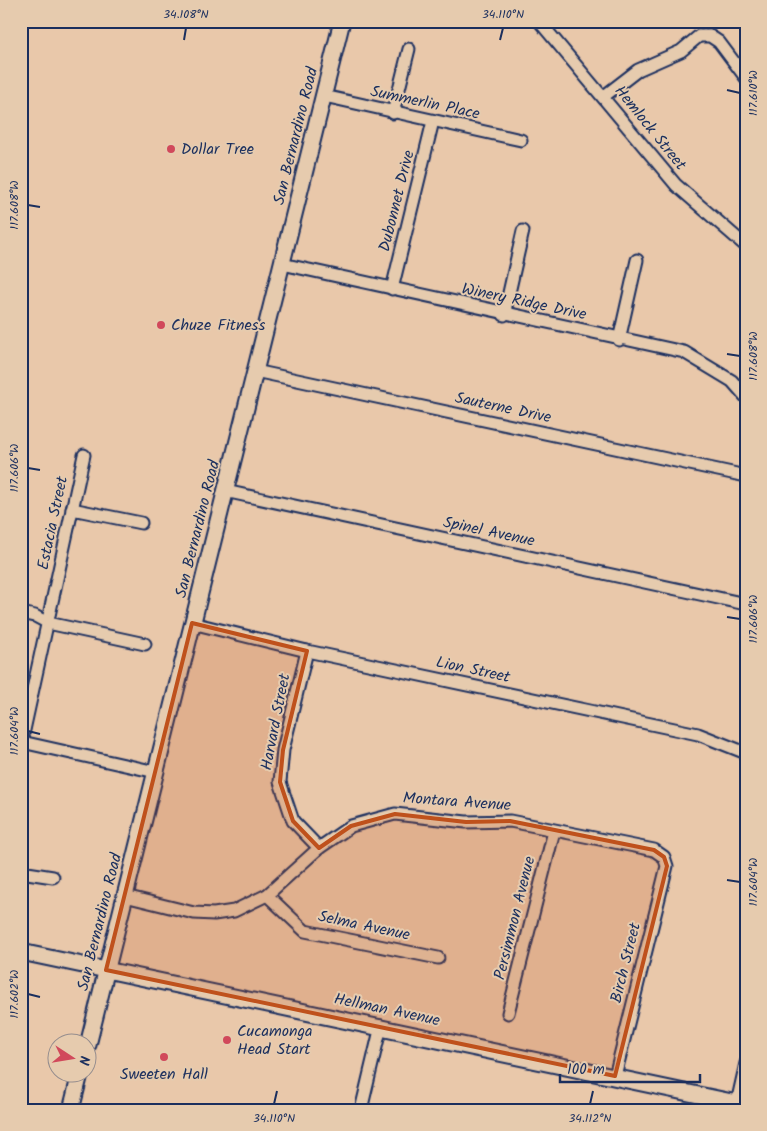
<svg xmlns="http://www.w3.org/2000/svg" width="767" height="1131" viewBox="0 0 767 1131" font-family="Kalam,sans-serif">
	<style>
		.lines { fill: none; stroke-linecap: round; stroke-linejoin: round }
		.street-casing { stroke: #1b2f5e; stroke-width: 15 }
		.secondary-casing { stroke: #1b2f5e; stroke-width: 19 }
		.street { stroke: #e6cbae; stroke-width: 11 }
		.secondary { stroke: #e6cbae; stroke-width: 15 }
		.marked { fill: #bf511c; fill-opacity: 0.2; stroke: #bf511c; stroke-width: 4; stroke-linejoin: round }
		.ticks { fill: none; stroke: #1b2f5e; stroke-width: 2 }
		.poi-dot { fill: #d1495b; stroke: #e6cbae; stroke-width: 2 }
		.labels { text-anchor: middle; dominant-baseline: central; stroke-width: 4; stroke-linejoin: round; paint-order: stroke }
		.street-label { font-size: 16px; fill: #1b2f5e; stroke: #e6cbae }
		.poi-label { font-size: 16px; fill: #1b2f5e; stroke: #e6cbae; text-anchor: start }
		.neatline { fill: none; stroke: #1b2f5e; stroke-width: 2 }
		.ticks-label { font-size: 12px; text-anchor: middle; fill: #1b2f5e }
	</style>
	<rect width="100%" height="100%" fill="#e9c8aa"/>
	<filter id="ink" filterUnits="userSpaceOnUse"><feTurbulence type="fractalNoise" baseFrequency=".02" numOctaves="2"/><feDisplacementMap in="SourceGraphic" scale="10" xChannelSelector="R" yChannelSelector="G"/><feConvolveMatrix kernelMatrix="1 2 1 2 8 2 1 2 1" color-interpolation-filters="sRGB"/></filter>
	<g filter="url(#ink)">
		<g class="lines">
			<g class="street-casing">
				<g id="street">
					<polyline points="539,21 676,185 746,246"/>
					<polyline points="324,96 521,140"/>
					<polyline points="603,97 638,70 681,51 699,36 710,36 719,42 746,78"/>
					<polyline points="393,113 409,49"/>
					<polyline points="282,264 684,352 732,381 746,397"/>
					<polyline points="392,289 433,121"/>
					<polyline points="504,315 523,231"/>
					<polyline points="619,340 637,260"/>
					<polyline points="255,371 746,476"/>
					<polyline points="225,491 746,604"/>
					<polyline points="72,509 141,523"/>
					<polyline points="21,613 35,616 48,623 145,644"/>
					<polyline points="192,623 307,651 698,734 746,753"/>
					<polyline points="307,651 283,750 280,782 293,821 319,848"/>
					<polyline points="22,742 156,772"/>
					<polyline points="21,744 84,455"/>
					<polyline points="21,872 53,877"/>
					<polyline points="267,895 305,931 438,958"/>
					<polyline points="125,896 194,913 214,914 234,911 267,895 319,848 351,826 395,814 466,822 510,821 654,850 664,857 667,866 615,1076"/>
					<polyline points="508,1013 554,831"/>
					<polyline points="737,1103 746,1063"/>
					<polyline points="361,1110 381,1026"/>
					<polyline points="707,1110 710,1097"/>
				</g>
			</g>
			<g class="secondary-casing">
				<g id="secondary">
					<polyline points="21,952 746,1105"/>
					<polyline points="88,1045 342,21"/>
					<polyline points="71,1110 80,1074"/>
				</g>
			</g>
			<use href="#street" class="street"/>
			<use href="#secondary" class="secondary"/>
		</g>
	</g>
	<path class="marked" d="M192,623L307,651L283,750L280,782L293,821L319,848L351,826L395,814L466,822L510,821L654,850L664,857L667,866L615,1076L106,970Z"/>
	<path class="ticks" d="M184,40L186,28M500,40L503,28M727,90L740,93M28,205L40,207M727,354L740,356M28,468L40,470M727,617L740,619M28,731L40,734M727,880L740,882M28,994L40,997M274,1104L277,1091M590,1104L593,1091"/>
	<g class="poi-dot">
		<circle cx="171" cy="149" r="5"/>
		<circle cx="161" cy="325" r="5"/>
		<circle cx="227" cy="1040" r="5"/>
		<circle cx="164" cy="1057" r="5"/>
	</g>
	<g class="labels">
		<g class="street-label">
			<text transform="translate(425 103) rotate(12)">Summerlin Place</text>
			<text transform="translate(650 128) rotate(51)">Hemlock Street</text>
			<text transform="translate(296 136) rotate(-76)">San Bernardino Road</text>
			<text transform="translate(397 201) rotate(-76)">Dubonnet Drive</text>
			<text transform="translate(524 302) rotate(12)">Winery Ridge Drive</text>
			<text transform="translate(503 408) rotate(12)">Sauterne Drive</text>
			<text transform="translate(53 523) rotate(-78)">Estacia Street</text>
			<text transform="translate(198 529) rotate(-76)">San Bernardino Road</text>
			<text transform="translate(489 532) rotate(12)">Spinel Avenue</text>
			<text transform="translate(473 670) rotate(12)">Lion Street</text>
			<text transform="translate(276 722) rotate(-79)">Harvard Street</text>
			<text transform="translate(457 802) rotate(4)">Montara Avenue</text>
			<text transform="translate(515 918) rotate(-76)">Persimmon Avenue</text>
			<text transform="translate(100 922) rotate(-76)">San Bernardino Road</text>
			<text transform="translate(364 926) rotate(12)">Selma Avenue</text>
			<text transform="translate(626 963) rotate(-76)">Birch Street</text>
			<text transform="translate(387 1010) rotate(12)">Hellman Avenue</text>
		</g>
		<g class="poi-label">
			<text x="181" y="149">Dollar Tree</text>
			<text x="171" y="325">Chuze Fitness</text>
			<text x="237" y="1031">Cucamonga<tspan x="237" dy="18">Head Start</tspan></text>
			<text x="164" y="1074" text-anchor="middle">Sweeten Hall</text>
		</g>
	</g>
	<rect width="767" height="1131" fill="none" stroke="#e6cbae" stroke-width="55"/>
	<g transform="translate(72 1058) rotate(102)"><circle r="24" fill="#e6cbae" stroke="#958d8e"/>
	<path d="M0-4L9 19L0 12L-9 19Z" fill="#d1495b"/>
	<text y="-8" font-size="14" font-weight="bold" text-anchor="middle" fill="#1b2f5e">N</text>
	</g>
	<path d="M560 1074v8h140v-8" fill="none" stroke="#1b2f5e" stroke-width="2.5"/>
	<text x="567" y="1074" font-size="15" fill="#1b2f5e" stroke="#e6cbae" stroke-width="4" paint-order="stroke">100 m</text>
	<rect x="28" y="28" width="712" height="1076" class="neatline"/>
	<g class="ticks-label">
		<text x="186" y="18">34.108°N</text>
		<text x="503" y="18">34.110°N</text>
		<text transform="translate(753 93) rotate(-90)" y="4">117.610°W</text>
		<text transform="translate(14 205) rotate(-90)" y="4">117.608°W</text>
		<text transform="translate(753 356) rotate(-90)" y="4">117.608°W</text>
		<text transform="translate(14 468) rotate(-90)" y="4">117.606°W</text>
		<text transform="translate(753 619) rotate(-90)" y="4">117.606°W</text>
		<text transform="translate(14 731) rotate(-90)" y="4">117.604°W</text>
		<text transform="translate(753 882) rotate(-90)" y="4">117.604°W</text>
		<text transform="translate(14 994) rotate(-90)" y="4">117.602°W</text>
		<text x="274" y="1122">34.110°N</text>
		<text x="590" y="1122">34.112°N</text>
	</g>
</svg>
